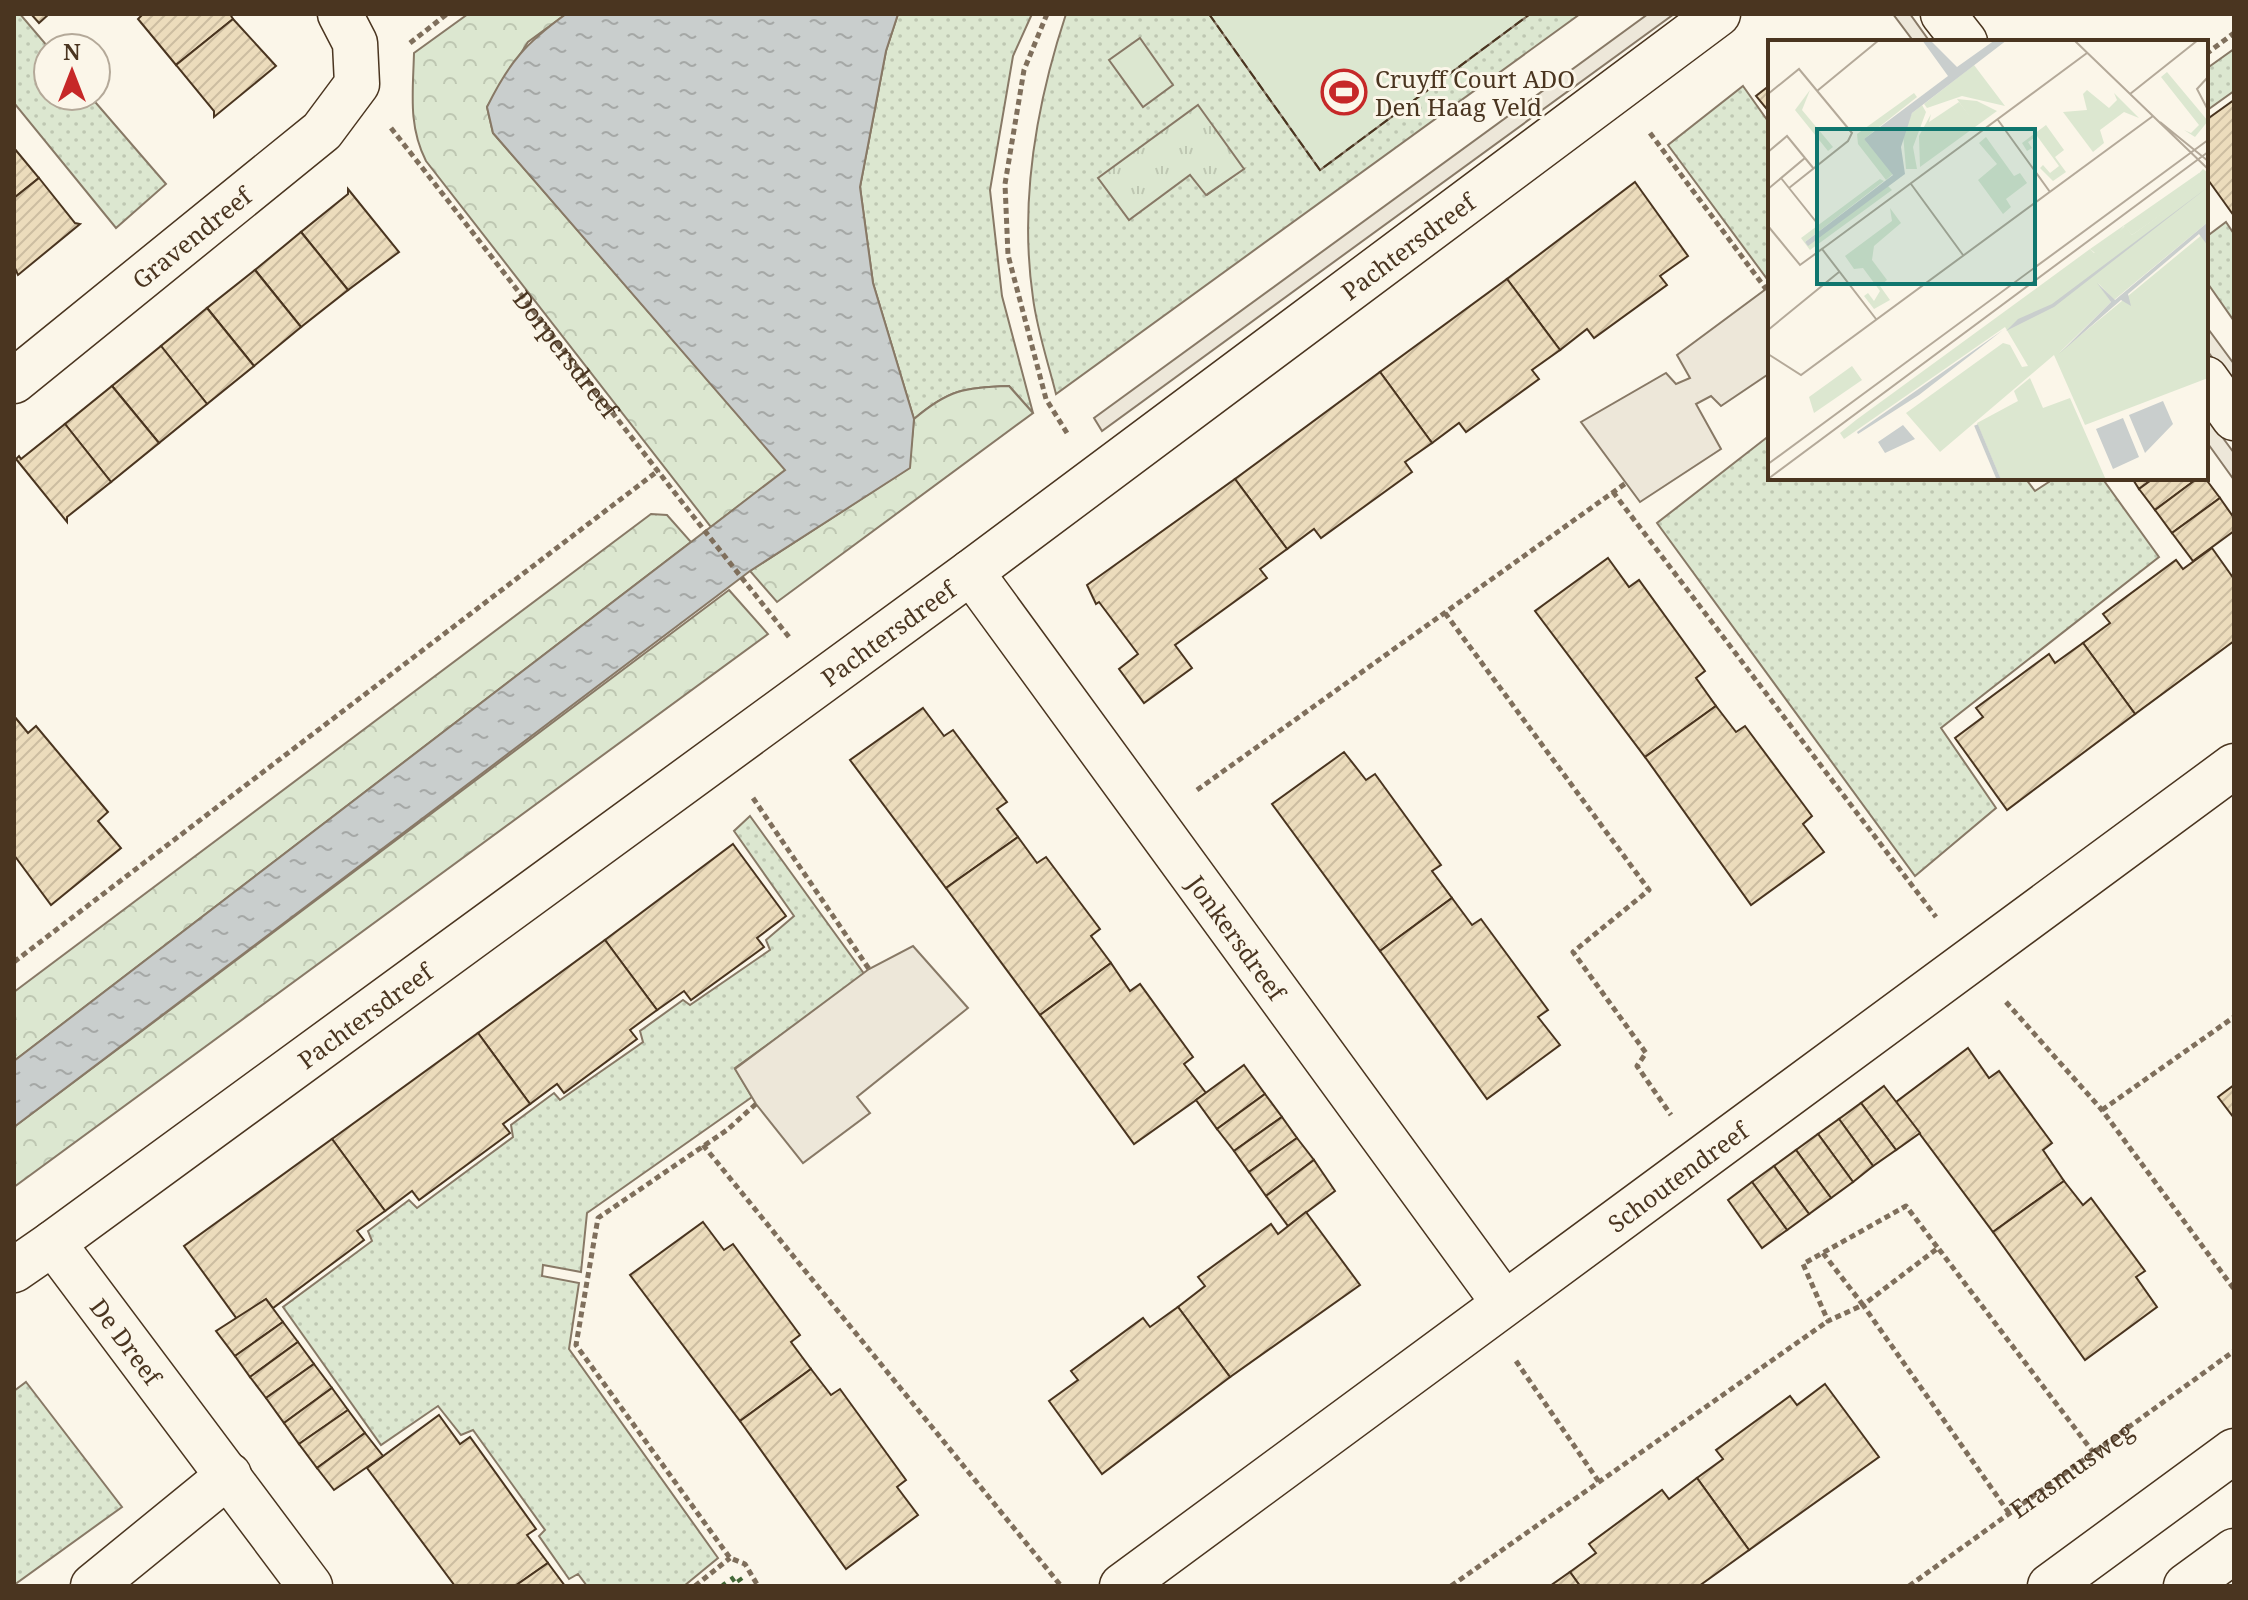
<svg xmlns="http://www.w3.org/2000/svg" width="2248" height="1600" viewBox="0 0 2248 1600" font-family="'Noto Serif',serif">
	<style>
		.grass { fill: url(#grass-dots); stroke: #887966; stroke-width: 2; fill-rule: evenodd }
		.forest { fill: url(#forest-crowns); stroke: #887966; stroke-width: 2 }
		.park { fill: url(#park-tufts); stroke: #887966; stroke-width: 2 }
		.pitch { fill: #dce7d0; stroke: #887966; stroke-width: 2 }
		.parking { fill: #ede7d9; stroke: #887966; stroke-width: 2 }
		.water { fill: url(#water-ripples); stroke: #887966; stroke-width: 2 }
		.building { fill: url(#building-hatch); stroke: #4a3520; stroke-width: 2 }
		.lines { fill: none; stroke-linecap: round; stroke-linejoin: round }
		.minor-casing { stroke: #4a3520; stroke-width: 47 }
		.secondary-casing { stroke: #4a3520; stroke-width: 47 }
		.path { stroke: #7f6f5c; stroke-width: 5; stroke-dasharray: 6 4; stroke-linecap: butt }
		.minor { stroke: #fbf6e9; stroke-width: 44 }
		.secondary { stroke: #fbf6e9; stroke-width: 44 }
		.hedge { stroke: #436837; stroke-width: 6; stroke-dasharray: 4 6; stroke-linecap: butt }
		.fence { stroke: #4a3520; stroke-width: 2; stroke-dasharray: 10 4; stroke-linecap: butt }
		.labels { text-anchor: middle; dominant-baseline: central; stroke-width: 6; stroke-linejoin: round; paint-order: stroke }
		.poi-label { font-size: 24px; fill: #4a3520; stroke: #fbf6e9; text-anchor: start }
		.street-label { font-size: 24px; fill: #4a3520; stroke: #fbf6e9 }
		.inset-river { fill: none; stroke: #c9cecd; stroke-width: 4 }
		.inset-road { fill: none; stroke: #b4a999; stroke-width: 2 }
		.view { fill: #0f766e; fill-opacity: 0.15; stroke: #0f766e; stroke-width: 4 }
		.inset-edge { fill: none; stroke: #4a3520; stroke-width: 4 }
	</style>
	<defs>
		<pattern id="grass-dots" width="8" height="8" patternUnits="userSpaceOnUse" patternTransform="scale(2)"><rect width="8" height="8" fill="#dce7d0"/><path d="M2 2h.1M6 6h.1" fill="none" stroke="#bec7b2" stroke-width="1.8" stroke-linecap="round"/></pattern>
		<pattern id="forest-crowns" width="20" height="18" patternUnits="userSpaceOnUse" patternTransform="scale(2)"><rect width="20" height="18" fill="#dce7d0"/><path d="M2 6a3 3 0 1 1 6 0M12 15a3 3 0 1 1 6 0" fill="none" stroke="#bec7b2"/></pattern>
		<pattern id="park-tufts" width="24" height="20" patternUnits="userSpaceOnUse" patternTransform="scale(2)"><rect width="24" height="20" fill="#dce7d0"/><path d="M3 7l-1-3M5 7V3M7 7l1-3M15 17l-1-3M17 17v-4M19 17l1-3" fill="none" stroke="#bec7b2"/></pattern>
		<pattern id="water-ripples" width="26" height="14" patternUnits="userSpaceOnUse" patternTransform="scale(2)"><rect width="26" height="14" fill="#c9cecd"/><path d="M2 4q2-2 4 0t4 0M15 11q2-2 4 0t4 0" fill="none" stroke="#a5a8a6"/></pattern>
		<pattern id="building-hatch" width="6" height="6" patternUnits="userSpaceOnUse" patternTransform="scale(2)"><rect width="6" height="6" fill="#ecdcbc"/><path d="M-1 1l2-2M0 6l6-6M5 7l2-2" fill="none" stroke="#ccbda1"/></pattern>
	</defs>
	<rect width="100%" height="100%" fill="#fbf6e9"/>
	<g class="grass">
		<polygon points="14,14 20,14 49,48 48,96 90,96 166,184 116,228 14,103"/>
		<path d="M898,14H1032L1013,56L990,190L1002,296L1033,413L1009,386C965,387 948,390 914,419L873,283L860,187L886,51Z"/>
		<path d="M1066,14H1209L1320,170L1530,14H1580L1056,394C1048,362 1037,330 1033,298C1019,202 1036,105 1066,14ZM1243,169L1207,195L1191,175Z"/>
		<polygon points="2234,49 2234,91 2206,111 2206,69"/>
		<polygon points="1743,86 1770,124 1770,283 1668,145"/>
		<polygon points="2226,222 2234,234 2234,321 2206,281 2206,237"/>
		<polygon points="1770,435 1770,478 2025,478 2035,491 2055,478 2102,478 2159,557 1941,728 1996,808 1915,876 1657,523"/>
		<polygon points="750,816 865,975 735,1068 752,1097 587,1213 581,1272 543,1265 542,1276 579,1283 569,1349 718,1558 684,1586 587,1586 578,1574 569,1579 539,1536 545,1530 473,1430 461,1435 438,1406 381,1445 283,1307 372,1241 368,1231 409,1200 417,1208 513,1137 511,1125 554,1093 560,1100 643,1042 640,1031 683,1000 690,1005 770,950 766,940 794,916 734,831"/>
		<polygon points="26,1382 122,1507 14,1585 14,1391"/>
	</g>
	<g class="forest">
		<path d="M468,14H566L528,42L487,107L493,133L786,470L711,527L426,161C408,126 413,92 414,53Z"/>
		<path d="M1009,386L1033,413L777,602L750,571L909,468L914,419C948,390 965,387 1009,386Z"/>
		<polygon points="651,514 667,515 691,542 14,1061 14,992"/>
		<polygon points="729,590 768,634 14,1187 14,1127"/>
	</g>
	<polygon class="park" points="1198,105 1244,169 1206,195 1190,175 1129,220 1098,178"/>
	<g class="pitch">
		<polygon points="1209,14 1530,14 1320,170"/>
		<polygon points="1140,38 1173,85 1143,107 1109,60"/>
	</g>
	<g class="parking">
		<polygon points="1648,14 1674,14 1102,431 1094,418"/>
		<polygon points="1893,14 1910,14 1930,42 1914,42"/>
		<polygon points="1766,289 1770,289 1770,373 1721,406 1711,396 1696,404 1721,449 1640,502 1581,422 1666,373 1676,384 1690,378 1677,355"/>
		<polygon points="2206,326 2234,364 2234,387 2206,349"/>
		<polygon points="2206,415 2234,453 2234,480 2206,441"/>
		<polygon points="913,946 968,1008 857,1097 870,1113 803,1163 756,1104 735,1069 869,969"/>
	</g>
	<path class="water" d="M566,14H898L886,51L860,187L873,283L914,419L910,468L750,571L14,1127V1061L785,470L493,133L487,107C509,62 526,43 566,14Z"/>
	<g class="building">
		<polygon points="31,14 49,14 39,23"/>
		<polygon points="143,14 230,14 233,19 176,65 138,19"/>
		<polygon points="233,19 276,66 214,117 214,111 176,65"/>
		<polygon points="74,36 83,48 59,48"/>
		<polygon points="1770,85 1770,113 1756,96"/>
		<polygon points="2234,100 2234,216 2206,177 2206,120"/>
		<polygon points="14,148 39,178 14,198"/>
		<polygon points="39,178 75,223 80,224 18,275 14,266 14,198"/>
		<polygon points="1635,182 1688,256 1660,276 1667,285 1594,338 1587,329 1560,350 1507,279"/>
		<polygon points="348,189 399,252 348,290 301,232 348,194"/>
		<polygon points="301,232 348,290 301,327 255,270"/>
		<polygon points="255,270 301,327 254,366 207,308"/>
		<polygon points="1507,279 1560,350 1532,370 1539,379 1466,432 1459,423 1432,443 1380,372"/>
		<polygon points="207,308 254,366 207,404 161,346"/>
		<polygon points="161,346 207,404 159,443 112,386"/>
		<polygon points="1380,372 1432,443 1405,462 1412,472 1321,538 1314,529 1287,549 1235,479"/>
		<polygon points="112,386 159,443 111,482 65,424"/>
		<polygon points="65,424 111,482 67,517 67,522 16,459 19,456 21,459"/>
		<polygon points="2132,478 2154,478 2139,489"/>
		<polygon points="2154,478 2198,478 2155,510 2139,489"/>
		<polygon points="2198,478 2205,478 2220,498 2172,533 2155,510"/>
		<polygon points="1235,479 1287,549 1260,569 1267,578 1175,645 1192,668 1144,703 1119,669 1138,654 1099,602 1096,604 1087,585"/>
		<polygon points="2220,498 2234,518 2234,531 2193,561 2172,533"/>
		<polygon points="2212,548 2234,579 2234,641 2135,714 2083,643 2110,623 2103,614 2176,560 2183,569"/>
		<polygon points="1608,558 1629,587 1639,580 1705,671 1696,678 1716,706 1645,757 1535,611"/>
		<polygon points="2083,643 2135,714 2007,810 1955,738 1983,717 1976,708 2049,654 2055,663"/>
		<polygon points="1716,706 1736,732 1745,726 1812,816 1803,824 1824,852 1751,905 1645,757"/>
		<polygon points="923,708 944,736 953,730 1007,802 997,809 1018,837 946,888 850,760"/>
		<polygon points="14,716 28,733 36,726 108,812 98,821 121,848 51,905 14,855"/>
		<polygon points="1344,752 1366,780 1375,774 1441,865 1432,871 1452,898 1380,951 1272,804"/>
		<polygon points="1018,837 1037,863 1046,857 1100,929 1091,936 1111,963 1040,1015 946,888"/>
		<polygon points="733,844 786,916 757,938 764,947 691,1000 684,991 657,1010 605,940"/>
		<polygon points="1452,898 1472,925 1481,919 1548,1010 1538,1017 1560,1045 1487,1099 1380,951"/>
		<polygon points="605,940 657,1010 630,1030 637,1039 564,1093 557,1084 530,1104 478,1033"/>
		<polygon points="1111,963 1130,991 1140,984 1193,1057 1184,1064 1206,1093 1134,1144 1040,1015"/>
		<polygon points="478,1033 530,1104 503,1124 510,1133 419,1200 412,1191 385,1211 332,1139"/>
		<polygon points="1968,1048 1989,1078 1999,1071 2052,1143 2043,1150 2064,1181 1993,1232 1896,1102"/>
		<polygon points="1244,1065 1265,1094 1217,1129 1196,1100"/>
		<polygon points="2234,1085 2234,1118 2218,1097"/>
		<polygon points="1884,1086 1920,1133 1896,1150 1861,1103"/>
		<polygon points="1265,1094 1282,1117 1234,1151 1217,1129"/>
		<polygon points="1861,1103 1896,1150 1873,1166 1839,1119"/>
		<polygon points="1282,1117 1297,1138 1249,1172 1234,1151"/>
		<polygon points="1839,1119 1873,1166 1853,1182 1818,1134"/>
		<polygon points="1818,1134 1853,1182 1831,1198 1796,1150"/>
		<polygon points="1297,1138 1314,1160 1266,1196 1249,1172"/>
		<polygon points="332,1139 385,1211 357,1231 364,1240 273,1308 266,1299 237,1319 184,1246"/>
		<polygon points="1796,1150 1831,1198 1809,1214 1774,1166"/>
		<polygon points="1314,1160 1335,1191 1288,1226 1266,1196"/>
		<polygon points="1774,1166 1809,1214 1787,1230 1752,1182"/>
		<polygon points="2064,1181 2083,1205 2091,1198 2145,1271 2136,1277 2157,1307 2085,1360 1993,1232"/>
		<polygon points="1752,1182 1787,1230 1762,1248 1728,1200"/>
		<polygon points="1306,1212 1360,1285 1230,1377 1178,1307 1205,1286 1198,1277 1271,1224 1278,1234"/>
		<polygon points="703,1222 724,1250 733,1244 800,1335 791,1342 811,1369 740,1421 630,1275"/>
		<polygon points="266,1299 283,1322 235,1356 216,1331"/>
		<polygon points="1178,1307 1230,1377 1102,1474 1049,1401 1078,1380 1071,1371 1143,1318 1150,1327"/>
		<polygon points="283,1322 298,1342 250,1377 235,1356"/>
		<polygon points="298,1342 314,1364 266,1398 250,1377"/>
		<polygon points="314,1364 332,1388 284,1423 266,1398"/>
		<polygon points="811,1369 831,1395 840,1389 906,1480 897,1487 918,1515 846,1569 740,1421"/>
		<polygon points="1825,1384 1879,1457 1749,1550 1697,1478 1723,1459 1716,1450 1790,1396 1797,1405"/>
		<polygon points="332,1388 348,1410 299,1444 284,1423"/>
		<polygon points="348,1410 365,1433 317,1468 299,1444"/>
		<polygon points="439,1415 460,1444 470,1437 536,1529 527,1535 548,1563 515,1586 455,1586 367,1468"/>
		<polygon points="365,1433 383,1456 334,1490 317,1468"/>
		<polygon points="1697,1478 1749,1550 1699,1586 1580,1586 1570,1572 1596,1553 1589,1544 1662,1490 1669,1499"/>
		<polygon points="548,1563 565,1586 515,1586"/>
		<polygon points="1570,1572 1580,1586 1550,1586"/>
	</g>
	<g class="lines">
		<g class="minor-casing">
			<g id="minor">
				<polyline points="1943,14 1965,42"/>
				<polyline points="2206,379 2234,418"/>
				<path id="s3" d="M14,381L322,131L357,84L355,43L340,14"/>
				<path id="s4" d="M971,572L1504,1303"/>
				<path id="s5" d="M53,1243L971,572L1718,14"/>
				<path id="s6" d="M14,1270L53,1243L310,1586"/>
				<polyline points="93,1586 229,1475"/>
				<path id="s7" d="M1122,1586L2234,766"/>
			</g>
		</g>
		<g class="secondary-casing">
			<g id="secondary">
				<polyline points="2050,1586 2234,1451"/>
				<polyline points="2186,1586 2234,1551"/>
			</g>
		</g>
		<g class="path">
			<polyline points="1047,14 1024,70 1005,184 1008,255 1046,399 1067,433"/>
			<polyline points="410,43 447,14"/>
			<polyline points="2206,54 2234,33"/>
			<path id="s1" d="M391,128C524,297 654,469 789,637"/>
			<polyline points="1650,133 1766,289"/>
			<polyline points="1613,492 1936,917"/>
			<polyline points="1445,613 1649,890 1573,952 1646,1053 1637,1066 1671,1115"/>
			<polyline points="1197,790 1626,483"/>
			<polyline points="753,798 869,969"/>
			<polyline points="14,962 659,470"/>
			<polyline points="2006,1002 2102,1110 2234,1289"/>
			<polyline points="756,1104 727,1130 598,1218 576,1345 730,1558 745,1564 758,1586"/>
			<polyline points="2102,1110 2234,1017"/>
			<polyline points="703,1145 1061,1586"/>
			<polyline points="1823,1253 1863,1305 1828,1321 1803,1264 1906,1206 1938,1248"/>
			<polyline points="1516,1361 1599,1482"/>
			<polyline points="2009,1513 1863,1305 1938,1248 2093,1452"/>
			<polyline points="695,1586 730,1558"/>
			<polyline points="1451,1586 1828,1321"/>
			<path id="s2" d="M1909,1586L2234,1351"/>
		</g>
		<use href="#minor" class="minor"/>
		<use href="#secondary" class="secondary"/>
		<polyline class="hedge" points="723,1586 737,1576 744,1586"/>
		<polyline class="fence" points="1209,14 1320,170 1530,14"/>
	</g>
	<defs>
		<g id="stadium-ring" transform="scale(2.3)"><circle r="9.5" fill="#fbf6e9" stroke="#c62828" stroke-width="1.5"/><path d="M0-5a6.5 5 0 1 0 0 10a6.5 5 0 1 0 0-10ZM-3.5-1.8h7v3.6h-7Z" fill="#c62828"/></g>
	</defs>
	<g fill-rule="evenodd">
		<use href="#stadium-ring" x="1344" y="92"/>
	</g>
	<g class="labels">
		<g class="poi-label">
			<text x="1375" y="78">Cruyff Court ADO<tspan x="1375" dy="28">Den Haag Veld</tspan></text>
		</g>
		<g class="street-label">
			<text stroke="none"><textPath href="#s3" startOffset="228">Gravendreef</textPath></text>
			<text stroke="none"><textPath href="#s5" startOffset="1682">Pachtersdreef</textPath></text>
			<text stroke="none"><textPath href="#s1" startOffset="286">Dorpersdreef</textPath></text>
			<text stroke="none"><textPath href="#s5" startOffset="1034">Pachtersdreef</textPath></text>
			<text stroke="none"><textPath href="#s4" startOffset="452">Jonkersdreef</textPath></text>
			<text stroke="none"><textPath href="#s5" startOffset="386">Pachtersdreef</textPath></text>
			<text stroke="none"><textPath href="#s7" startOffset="690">Schoutendreef</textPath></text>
			<text stroke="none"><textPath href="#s6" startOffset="170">De Dreef</textPath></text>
			<text stroke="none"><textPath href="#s2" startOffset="200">Erasmusweg</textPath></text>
		</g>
	</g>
	<g transform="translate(1768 40)">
		<rect width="440" height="440" fill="#fbf6e9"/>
		<path d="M206,25L237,66L194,56L159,68L156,64ZM399,32L440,81L427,97L416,90L423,93L431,85L393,37ZM42,50L34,70L65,107L60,111L27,70ZM319,50L341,68L349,60L346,53L371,78L356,72L332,90L336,103L325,112L295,72L319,70L315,54ZM189,59L209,61L229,71L152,127L151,96L163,74L161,82L206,83ZM154,65L158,72L145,107L149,129H138L135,94L144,73ZM278,85L296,110L287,117L298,132L285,141L272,128L275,125L282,133L291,126L269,96L260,102L264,108L259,111L254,103ZM218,97L246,136L252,133L259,143L238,159L243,167L235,174L210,140L229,124L211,103ZM435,129L440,133V182L346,260L330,243L343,262L291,313L435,194L440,206V338L317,385L286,315L172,412L138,373L235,303L242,305L254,327L260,326L237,287L76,399L72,393L88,380L322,209L326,213L357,186L364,195L396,172ZM122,168L133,183L106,206L104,220L119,240L112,246L122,260L106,269L96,256L100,253L106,261L112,251L95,228L86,229L77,216L124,181ZM84,326L94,340L46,373L41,357ZM262,338L275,368L302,358L338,440H233L209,383L250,361L246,351Z" fill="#dce7d0"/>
		<path d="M146,53L149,57L96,99L125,134L118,140L90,104L89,94ZM431,133L433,137L397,172L364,195L356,186L331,216L322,209ZM112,139L116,141L37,202L40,205L120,146L124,150L42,210L33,198Z" fill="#dce7d0"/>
		<path d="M191,62L207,83L177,105L161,82Z" fill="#dce7d0"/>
		<path d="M154,0H162L189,27L227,0H239L144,73L133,107L137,134L40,206L37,202L125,135L96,99L180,36ZM440,147L286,267L238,291L250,279L284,264ZM440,182V206L431,194L360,254L363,266L353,260L291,314L343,262L329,243L347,260ZM235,290L151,355L90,394L89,392ZM395,361L405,384L377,413L361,375ZM355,378L371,417L345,429L328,389ZM135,385L147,399L117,413L110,402Z" fill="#c9cecd"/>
		<path class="inset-river" d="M208,385L231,440"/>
		<path class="inset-road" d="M306,0L440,129M440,37L429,49L440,70M49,51L111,0M0,54L31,29L84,93L80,101L21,148M362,54L430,0M230,80L282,152M392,82L440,121M0,112L19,96L37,118M13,138L49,183M143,144L195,215M0,149L37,118L46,129M0,186L32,225L54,209L108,279M54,209L319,13M0,290L71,232M0,314L33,335L385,76M0,424L440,100M0,439L440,112"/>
		<path class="view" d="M49,89H267V244H49Z"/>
		<rect width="440" height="440" class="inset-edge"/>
	</g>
	<rect width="2248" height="1600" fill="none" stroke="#4a3520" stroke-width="32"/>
	<g transform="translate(72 72)"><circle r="38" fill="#fbf6e9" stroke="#b4a999" stroke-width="2"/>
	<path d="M0-6L14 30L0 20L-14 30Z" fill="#c62828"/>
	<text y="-12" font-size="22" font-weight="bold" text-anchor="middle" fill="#4a3520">N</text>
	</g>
</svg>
